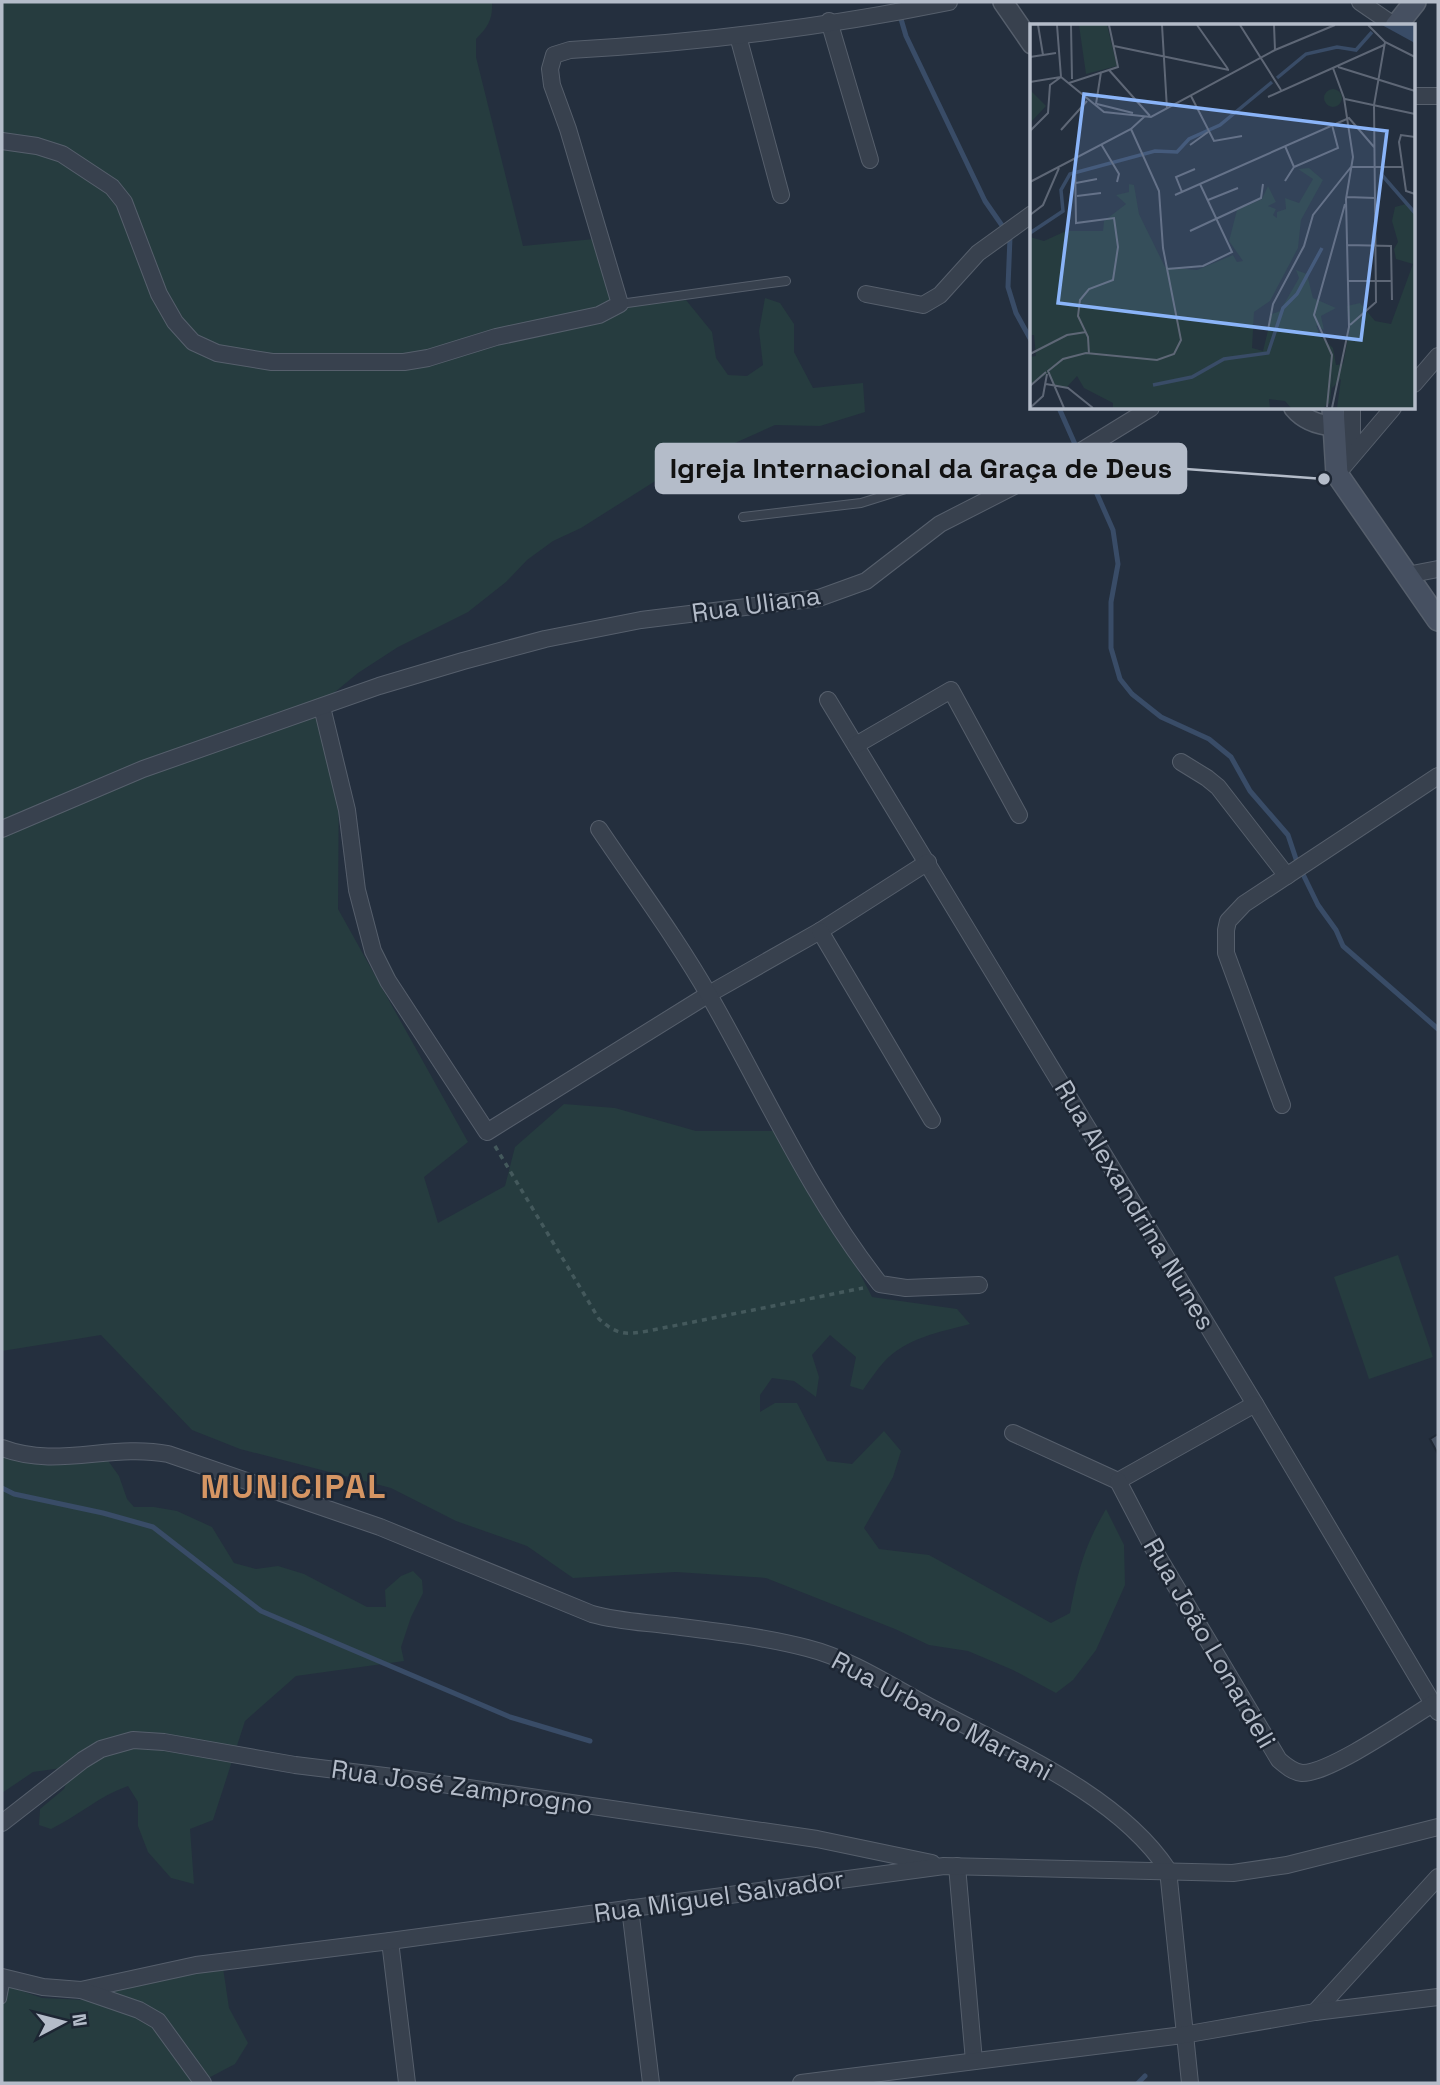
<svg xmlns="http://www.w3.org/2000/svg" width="1440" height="2085" viewBox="0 0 1440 2085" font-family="'Space Grotesk',sans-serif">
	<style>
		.green { fill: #263c3f }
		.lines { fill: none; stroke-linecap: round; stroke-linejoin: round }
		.stream { stroke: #394c67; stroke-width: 5 }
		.building { fill: #455162; stroke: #1f2835; stroke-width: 2 }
		.service-casing { stroke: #565f6c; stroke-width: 10 }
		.minor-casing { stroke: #565f6c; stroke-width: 18 }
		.tertiary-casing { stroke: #565f6c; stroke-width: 22 }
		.secondary-casing { stroke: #565f6c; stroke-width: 24 }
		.path { stroke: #44595c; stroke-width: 3.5; stroke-dasharray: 5 5; stroke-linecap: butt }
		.service { stroke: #38414e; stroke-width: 8 }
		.minor { stroke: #38414e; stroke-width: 16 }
		.tertiary { stroke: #38414e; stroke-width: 19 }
		.secondary { stroke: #465061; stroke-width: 21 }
		.labels { text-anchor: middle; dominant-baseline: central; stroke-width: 5; stroke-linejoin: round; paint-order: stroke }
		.street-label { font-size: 26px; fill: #b4bcc9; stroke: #1d2633 }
		.district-label { font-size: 33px; font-weight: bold; letter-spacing: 2px; fill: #d59563; stroke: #1d2633 }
		.inset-river { fill: none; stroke: #394c67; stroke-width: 3.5 }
		.inset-road { fill: none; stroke: #5e6776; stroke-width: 2 }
		.view { fill: #8ab4f8; fill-opacity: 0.15; stroke: #8ab4f8; stroke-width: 3.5 }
		.inset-edge { fill: none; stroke: #b4bcc9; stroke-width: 3.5 }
		.leader { fill: none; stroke: #b4bcc9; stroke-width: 2.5 }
		.callout-dot { fill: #b4bcc9; stroke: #1d2633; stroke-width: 2.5 }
		.callout { fill: #b4bcc9; stroke: #b4bcc9; stroke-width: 2.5 }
		.callout-label { font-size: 28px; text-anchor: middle; font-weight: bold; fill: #111 }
	</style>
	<rect width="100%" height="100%" fill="#242f3e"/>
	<g class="green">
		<path d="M2,2H492C493,19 488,27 476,39V57L523,246L594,239L623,296L630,304L686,300L712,332L716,358L728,375L747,376L763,365L759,331L765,298L780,303L794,324V352L813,388L863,383L865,412L820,426L775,425L668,473L581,528L553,541L527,560L506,582L468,612L398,647L358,673L335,692L329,716L339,764L338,909L468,1142L424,1177L438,1223L505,1186L515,1147L564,1104L615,1108L696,1131H779L841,1236L872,1297L957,1309L970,1324C940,1332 905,1338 883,1363C876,1371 869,1381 863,1390L850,1386L856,1357L830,1335L812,1355L819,1377L816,1397L794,1381L772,1378L760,1395V1412L775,1403H797L827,1461L852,1464L884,1431L901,1451L893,1477L864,1528L879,1549L929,1555L1051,1623L1070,1613C1078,1571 1084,1547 1106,1509L1124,1545L1125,1585L1096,1650L1073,1680L1056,1693L1013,1670L968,1651L929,1645L895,1629L766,1578L676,1572L573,1578L527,1546L456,1521L391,1488L240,1449L192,1430L101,1335L2,1351Z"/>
		<polygon points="1398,1255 1433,1357 1369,1379 1334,1277"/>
		<path d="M104,1455L119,1476L127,1499L134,1507H154L177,1511L212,1527L234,1563L256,1569L278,1566L304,1574L367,1607H386L385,1590L401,1576L413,1571L422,1580L423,1593L411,1617L401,1647L404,1661L296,1676L245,1721L213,1820L190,1829L194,1884L171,1878L148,1852L138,1826V1802L128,1786C99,1796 78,1816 51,1829L39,1825L40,1809L64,1789L72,1768L69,1767L33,1772L2,1793V1456L35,1463Z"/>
		<polygon points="222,1961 229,2008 248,2043 235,2064 199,2083 2,2083 2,1984 42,1998 85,2000"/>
	</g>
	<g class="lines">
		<g class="stream">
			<polyline points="896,2 906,36 985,201 1010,237 1008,287 1016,313 1032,342"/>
			<polyline points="1059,408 1113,530 1118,564 1111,602 1111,648 1120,679 1132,694 1161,717 1209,739 1231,757 1250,791 1288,835 1297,862 1318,905 1336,930 1343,946 1438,1029"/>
			<polyline points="2,1488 14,1494 103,1513 153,1527 261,1611 510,1717 590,1741"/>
			<polyline points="1138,2083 1145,2076"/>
		</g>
	</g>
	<polygon class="building" points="1438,1434 1438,1454 1430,1439"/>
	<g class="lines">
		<g class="service-casing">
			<g id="service">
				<polyline points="620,304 786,281"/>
				<polyline points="743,517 861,503 992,462 1017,462 1042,471"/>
				<polyline points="2,1999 6,1978"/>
			</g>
		</g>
		<g class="minor-casing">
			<g id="minor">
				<polyline points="1360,2 1395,26"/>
				<polyline points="829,21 870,160"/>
				<polyline points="738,36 781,195"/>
				<polyline points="1414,96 1438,96"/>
				<path d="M2,141L37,146L62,154L112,187L124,202L159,294L175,322L193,342L217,353L272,362H404L428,358L496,337L599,315L620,304L568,129L552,85L550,69L554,55L570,50C696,43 826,27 949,2"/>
				<polyline points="866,294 923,305 940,295 978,253 1032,214"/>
				<polyline points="1414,384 1438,356"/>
				<polyline points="1352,455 1352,408"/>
				<polyline points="1337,474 1393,408"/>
				<polyline points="1407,575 1438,569"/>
				<polyline points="828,700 1255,1404 1438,1712"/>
				<polyline points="322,707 347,810 357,890 373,951 388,981 487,1132 709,994 820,931 928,862"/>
				<polyline points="856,745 951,690 1019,815"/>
				<polyline points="1181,762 1207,778 1218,787 1287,876"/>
				<polyline points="2,829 143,769 379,686 463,661 545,639 641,620 819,598 866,581 940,524 1073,456 1151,408"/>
				<path d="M599,829C636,884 677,939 710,997C765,1093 811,1197 880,1284L906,1288L979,1285"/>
				<polyline points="820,931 932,1120"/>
				<polyline points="1282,1105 1226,953 1226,930 1228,921 1244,904 1438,776"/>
				<polyline points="1013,1433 1118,1481 1255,1404"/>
				<path d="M2,1448C57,1469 111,1443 168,1454L380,1527L592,1614C617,1621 640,1622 665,1625C713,1631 760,1636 807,1648C851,1659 891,1686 930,1707C1009,1749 1118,1794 1168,1870L1190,2083"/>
				<path d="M1118,1481L1153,1548L1279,1760C1286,1766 1293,1772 1302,1773C1329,1774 1408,1719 1434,1703"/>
				<polyline points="2,1823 83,1760 101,1749 133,1740 164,1742 295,1765 401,1778 817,1839 932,1863"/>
				<polyline points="957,1866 974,2061"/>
				<polyline points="630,1908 651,2083"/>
				<polyline points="390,1941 407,2083"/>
				<polyline points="2,1977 43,1987 81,1990 196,1965 390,1941 944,1866 1233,1873 1287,1865 1438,1827"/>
				<polyline points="81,1990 139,2010 158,2021 203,2083"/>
				<polyline points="1315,2012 1438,1877"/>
				<polyline points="801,2083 1183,2035 1315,2012 1438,1997"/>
			</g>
		</g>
		<g class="tertiary-casing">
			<g id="tertiary">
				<polyline points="1003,2 1032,44"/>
				<path d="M1294,408C1304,420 1318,425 1334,426"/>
			</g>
		</g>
		<g class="secondary-casing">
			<g id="secondary">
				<polyline points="1396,26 1415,2"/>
				<polyline points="1333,408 1337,474 1438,620"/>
			</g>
		</g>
		<path class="path" d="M495,1146L599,1319C617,1335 625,1335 648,1331L863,1288"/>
		<use href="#service" class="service"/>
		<use href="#minor" class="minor"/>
		<use href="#tertiary" class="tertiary"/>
		<use href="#secondary" class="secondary"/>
	</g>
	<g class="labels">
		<g class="street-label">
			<text transform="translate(756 604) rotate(-8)">Rua Uliana</text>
			<text transform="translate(1135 1205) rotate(59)">Rua Alexandrina Nunes</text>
			<text transform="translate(1210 1643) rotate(60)">Rua João Lonardeli</text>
			<text transform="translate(942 1716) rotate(28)">Rua Urbano Marrani</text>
			<text transform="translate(462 1787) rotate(8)">Rua José Zamprogno</text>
			<text transform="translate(719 1896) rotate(-8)">Rua Miguel Salvador</text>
		</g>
		<g class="district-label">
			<text x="294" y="1487">MUNICIPAL</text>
		</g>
	</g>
	<g transform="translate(1030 24)">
		<rect width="385" height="385" fill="#242f3e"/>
		<path d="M49,1H77L87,42L56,50ZM294 74a9 9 0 1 1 18 0a9 9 0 1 1-18 0ZM0,66L16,82L0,99ZM279,144L293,156L271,196L268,224L240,277L224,288L222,324L233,327L242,290L250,287L269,254L266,246L277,250L283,274L306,284L291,292L294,306L286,301L290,312L303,324L306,341L313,340L319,309L317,282L330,279L345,297L361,300L383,240L366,235L364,225L368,218L362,197L365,183L376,180L385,186V384H307L311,355L302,364L303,347L300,379L293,384H261L255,377L239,375L240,384H83V379L54,364L47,352L36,364L25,361L18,349L0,362V333L6,332L4,311H0V213L14,217L36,207H73L74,197L96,180L86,171L99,168V160L104,161L109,190L135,243L167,246L203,231L207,238L213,237L199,217L207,186L232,175L238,162L246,178L238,182L246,185L243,191L247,194V188L256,185L255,174L269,179L283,155L268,145Z" fill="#263c3f"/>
		<path d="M352,1H385V21L383,18Z" fill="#394c67"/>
		<path class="inset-river" d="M247,54L276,30L307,23L326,26L342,8M351,150L385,189M0,209L33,187L31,166L40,150L125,127L147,128L159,115L190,101L242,58M123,361L162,353L194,335L238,329L253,284L267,270L292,224"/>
		<path class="inset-road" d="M8,1L13,31M41,1L42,55M132,1L137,85M167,1L198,45M210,1L251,66M244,1L245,26M338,1L355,18L385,33M84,22L199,46M0,33L26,29M308,43L385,67M79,46L120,92M0,58L31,53L27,1M39,59L88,43L79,1M161,72L184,117L212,112M238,73L354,21M315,75L385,90M66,80L71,48M67,80L103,89M31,106L57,77M0,107L18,89L20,61L31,53L74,88L121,93L245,26L305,1M385,113L371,111L369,118L376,167L385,170M71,120L89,150L87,158M160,121L178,108M45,134L46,199L84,194L88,223L83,256L59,265L50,276L48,292L58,313L59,330M264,143L308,124L302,101M321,143H372M255,157L264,143L255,122M0,158L101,105L114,93M46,159L67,155M152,168L146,153L165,145M145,171L319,94L344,123M47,172L71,169M317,173L345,174M178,176L208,164M0,191L13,181L29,144M160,207L231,174L233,160M317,221L361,222L362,276M137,245L173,242L202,228L170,160M318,257H362M320,301L346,278L344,81L355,18M238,306L243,280L274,222L283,191L321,143M0,330L37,311L56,308M16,360L38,364L63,384M0,362L16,348M297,383L302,331L284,291L315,180M0,384L13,372L17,350M34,384L18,347L33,335L56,329L127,336L144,330L151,316L133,224L129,167L101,105M302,384L319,303L316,175L323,133L314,74L303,44"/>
		<path class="view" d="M54,70L357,107L331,316L28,279Z"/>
		<rect width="385" height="385" class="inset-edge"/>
	</g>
	<path class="leader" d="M1324 479L1186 469"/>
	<circle class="callout-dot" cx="1324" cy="479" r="7"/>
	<rect class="callout" x="656" y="444" width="530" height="49" rx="7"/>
	<g class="callout-label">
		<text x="921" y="478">Igreja Internacional da Graça de Deus</text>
	</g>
	<rect width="1440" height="2085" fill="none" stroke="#b4bcc9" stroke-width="7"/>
	<g transform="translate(63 2022) rotate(83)" stroke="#1d2633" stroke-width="5" paint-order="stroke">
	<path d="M0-5L12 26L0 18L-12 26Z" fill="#b4bcc9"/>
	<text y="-10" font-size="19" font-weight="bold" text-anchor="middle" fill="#b4bcc9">N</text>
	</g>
</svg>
